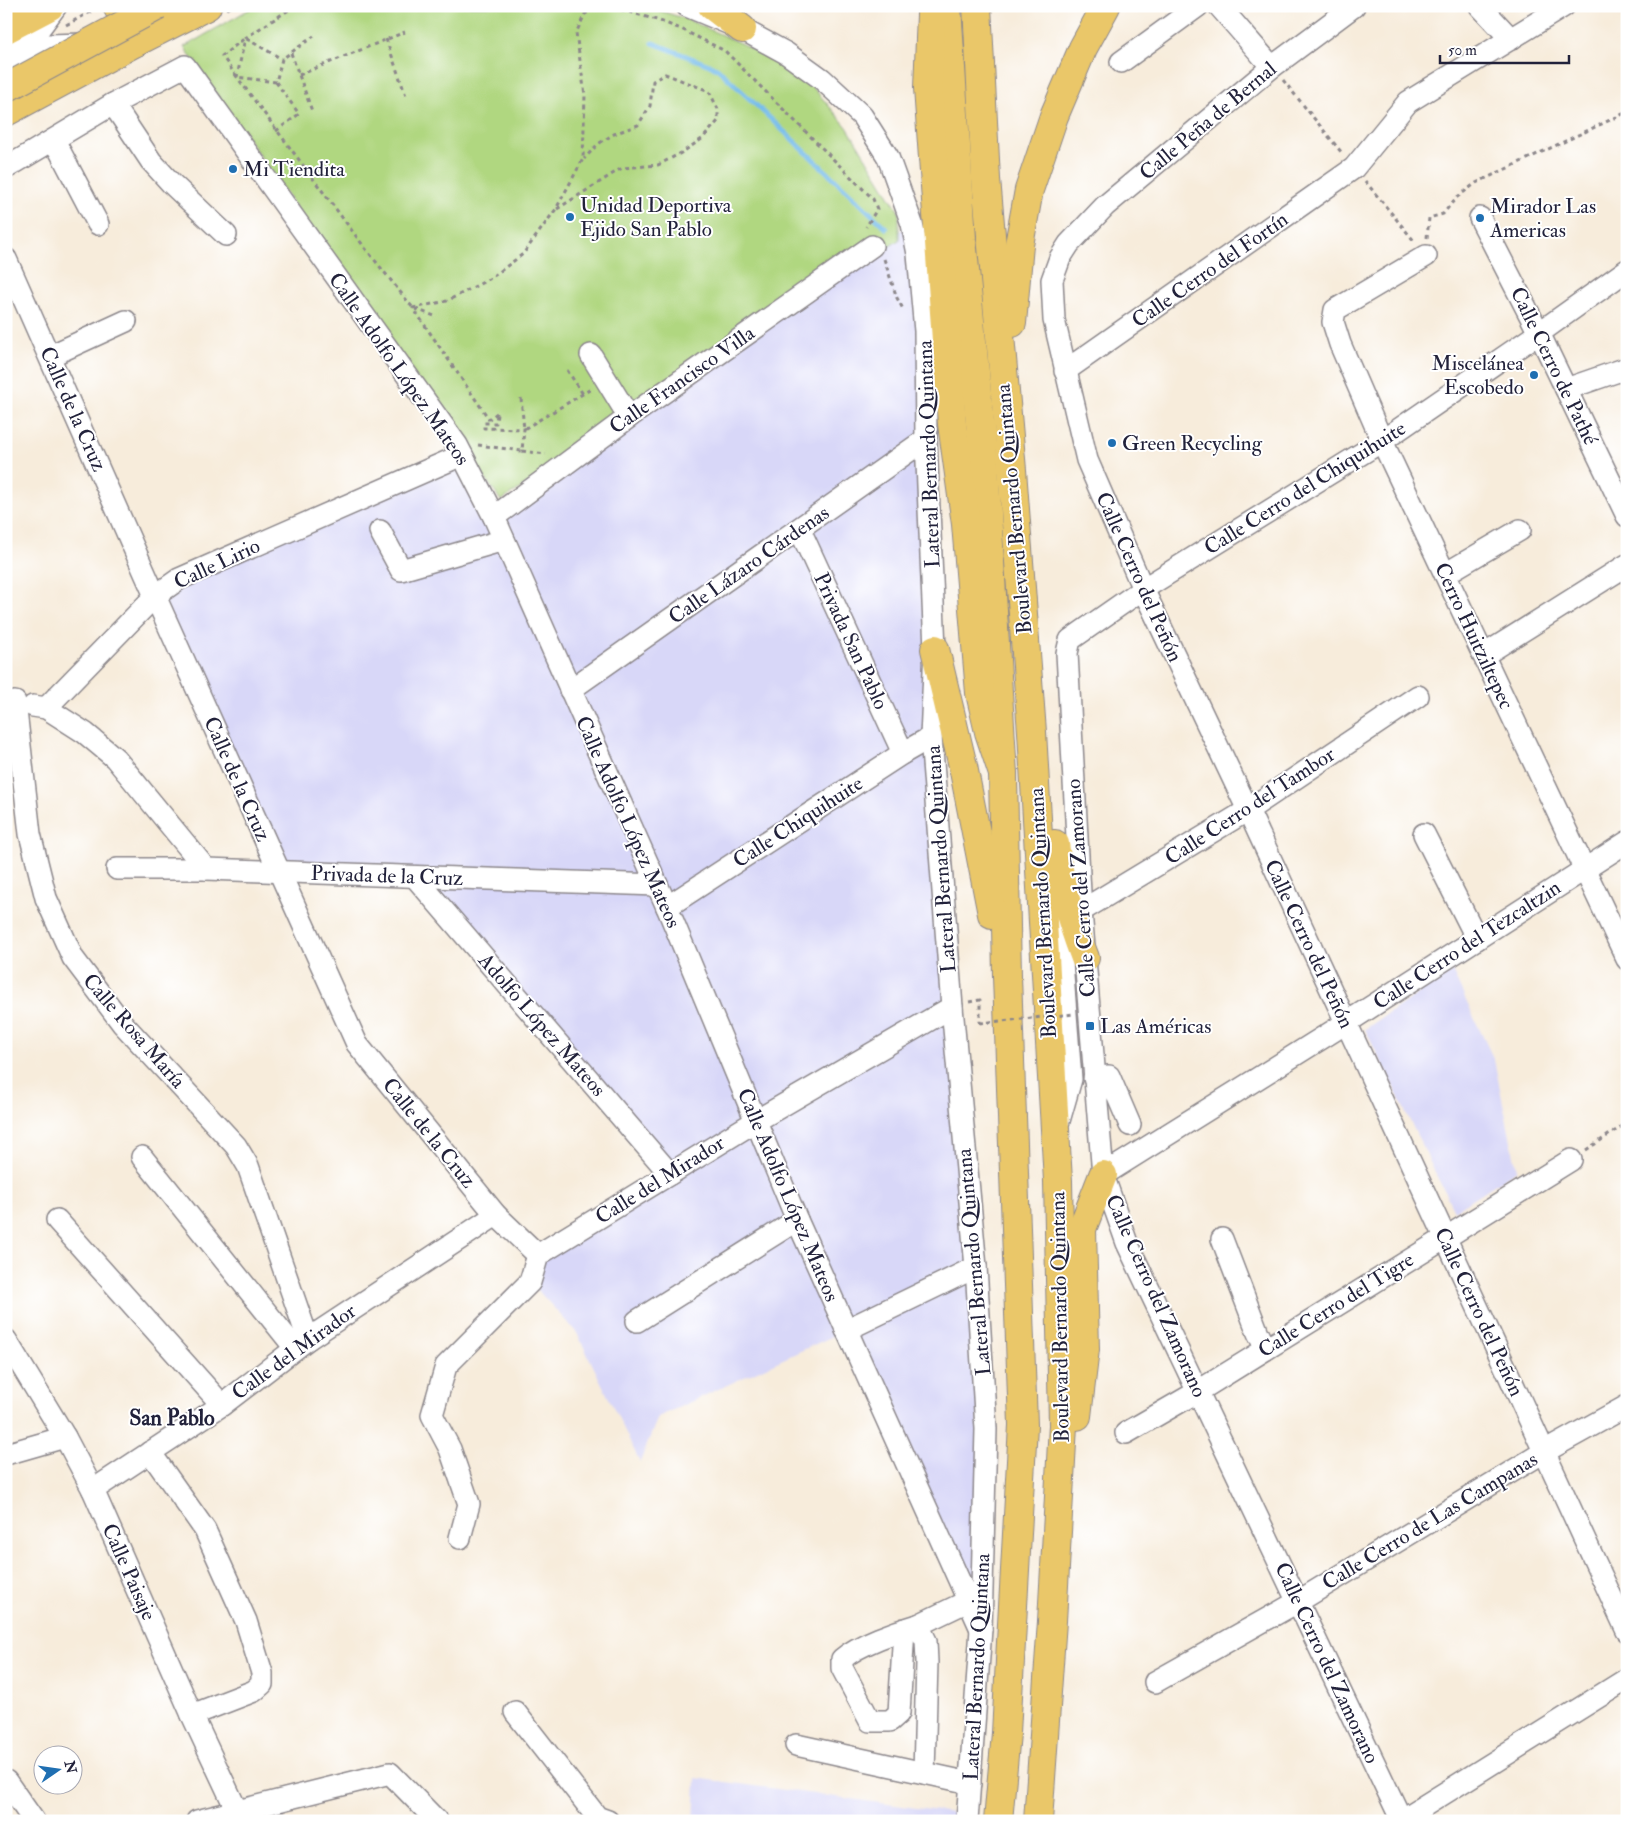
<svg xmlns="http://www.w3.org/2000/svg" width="1633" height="1827" viewBox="0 0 1633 1827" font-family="'IM FELL Double Pica',serif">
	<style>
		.built { fill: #d8d7f8 }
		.green { fill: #b0d780; stroke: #697c5e }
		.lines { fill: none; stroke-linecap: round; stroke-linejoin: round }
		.stream { stroke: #73bbeb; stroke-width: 5 }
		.minor-casing { stroke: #8c878b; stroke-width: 24 }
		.major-casing { stroke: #8c878b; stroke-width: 30 }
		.highway-casing { stroke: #8c878b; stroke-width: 30 }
		.path { stroke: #8c878b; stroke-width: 3; stroke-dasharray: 4 4; stroke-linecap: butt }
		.minor { stroke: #fff; stroke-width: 21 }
		.major { stroke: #eac769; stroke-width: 28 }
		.highway { stroke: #eac769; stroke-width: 28 }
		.highway-bridge-casing { stroke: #8c878b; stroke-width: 30; stroke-linecap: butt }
		.path-bridge { stroke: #8c878b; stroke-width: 3; stroke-dasharray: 4 4; stroke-linecap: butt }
		.highway-bridge { stroke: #eac769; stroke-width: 28 }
		.poi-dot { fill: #1f6fb2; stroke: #fff; stroke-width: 2 }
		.labels { text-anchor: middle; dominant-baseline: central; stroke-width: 4; stroke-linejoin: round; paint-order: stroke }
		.street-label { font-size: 21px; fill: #22223b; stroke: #fff }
		.poi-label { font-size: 21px; fill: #22223b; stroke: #fff; text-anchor: start }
		.neighbourhood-label { font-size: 22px; font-weight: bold; fill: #22223b; stroke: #fff }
	</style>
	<rect width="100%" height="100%" fill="#fff"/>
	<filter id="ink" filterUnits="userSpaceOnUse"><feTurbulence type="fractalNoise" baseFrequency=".02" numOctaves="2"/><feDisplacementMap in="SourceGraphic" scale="10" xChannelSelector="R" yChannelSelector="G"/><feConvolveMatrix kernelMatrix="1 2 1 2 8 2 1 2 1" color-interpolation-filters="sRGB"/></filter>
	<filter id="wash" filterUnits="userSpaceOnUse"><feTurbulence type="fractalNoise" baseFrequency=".0096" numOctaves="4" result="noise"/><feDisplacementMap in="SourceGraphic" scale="20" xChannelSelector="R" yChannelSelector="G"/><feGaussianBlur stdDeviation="1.12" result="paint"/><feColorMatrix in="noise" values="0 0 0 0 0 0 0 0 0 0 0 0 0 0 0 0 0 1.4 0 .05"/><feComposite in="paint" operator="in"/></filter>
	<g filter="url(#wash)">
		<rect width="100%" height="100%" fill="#f7ecdb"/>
		<g class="built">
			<polygon points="912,224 935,649 976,1267 981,1629 846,1330 658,1417 640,1462 577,1333 530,1282 538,1255 669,1174 415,877 279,872 155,596 462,455 494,516 872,246"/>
			<polygon points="1452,971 1494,1060 1517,1170 1454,1211 1365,1029"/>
			<polygon points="696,1778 968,1815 967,1821 694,1821"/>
		</g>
		<polygon class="green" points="255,6 645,6 686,19 742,44 810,84 847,127 899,212 899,240 501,501 184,47"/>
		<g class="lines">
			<polyline class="stream" points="653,43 717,68 886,228"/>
		</g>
	</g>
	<g filter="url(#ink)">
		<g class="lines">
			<g class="minor-casing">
				<g id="minor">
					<polyline points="687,6 742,29 786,53 822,79 862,116 888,157 912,224 918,254 925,331 926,439 935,649 931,737 952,1007 976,1267 986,1429 981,1629 967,1821"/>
					<polyline points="1219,6 1272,67"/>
					<polyline points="1354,6 1272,67 1105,206 1069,244 1060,258 1052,280 1054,320 1087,460 1143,589 1248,810 1627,1631"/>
					<polyline points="1480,6 1511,39"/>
					<polyline points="6,47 39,29 56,6"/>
					<polyline points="1121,62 1198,6"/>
					<polyline points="6,67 48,45 85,44"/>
					<polyline points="113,104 151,161 171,183 226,235"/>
					<polyline points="54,140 98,224"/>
					<polyline points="6,168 113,104 185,66 457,445 494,517 667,907 797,1220 981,1629"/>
					<polyline points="1480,218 1539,333 1627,516"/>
					<polyline points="1426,256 1335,310 1333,322 1340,344 1382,441 1627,959"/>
					<polyline points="6,259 155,596 357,1044 496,1215 538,1255"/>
					<polyline points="591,355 629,417"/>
					<polyline points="50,356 126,321"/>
					<polyline points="1065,371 1354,168 1408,102 1564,6"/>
					<polyline points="1566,389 1627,368"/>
					<polyline points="494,517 629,417 872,246"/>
					<polyline points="800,530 903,753"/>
					<polyline points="380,531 401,570 504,540"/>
					<polyline points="1445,574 1520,530"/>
					<polyline points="1484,655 1627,565"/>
					<polyline points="570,690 926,439"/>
					<polyline points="15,702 30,834 46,898 73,958 122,1023 236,1146 248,1166 308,1339"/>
					<polyline points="33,706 46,708 85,733 115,758 206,869"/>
					<polyline points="46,708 155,596 179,579 462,455"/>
					<polyline points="1424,834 1477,939"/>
					<polyline points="117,869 206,869 657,885"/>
					<polyline points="415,877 670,1174"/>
					<polyline points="667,907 903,753 931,737"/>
					<polyline points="1050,908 1061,949 1071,1079 1059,1121"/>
					<polyline points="1081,911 1248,810 1418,696"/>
					<polyline points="1094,1078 1109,1076 1130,1125"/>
					<polyline points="142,1157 295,1348"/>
					<polyline points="1103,1175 1346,1023 1627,842"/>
					<polyline points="57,1220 222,1405"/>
					<polyline points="1222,1239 1258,1333 1266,1349"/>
					<polyline points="538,1255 756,1121 952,1007"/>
					<polyline points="637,1321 797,1220"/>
					<polyline points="846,1330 976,1267"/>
					<polyline points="6,1340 65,1437 93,1490 192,1715 237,1811"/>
					<polyline points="1126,1433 1197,1392 1571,1160"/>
					<polyline points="150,1452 205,1530 246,1621 262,1673 262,1684 254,1691 192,1715"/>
					<polyline points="6,1454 65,1437"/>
					<polyline points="93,1490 222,1405 308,1339 496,1215"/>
					<polyline points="460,1538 469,1504 450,1449 432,1415 446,1366 530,1282 538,1255"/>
					<polyline points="918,1625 968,1601"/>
					<path d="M904,1629L899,1713L890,1721H870L842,1668V1659C859,1644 897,1631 918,1625L926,1641L927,1662L924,1773"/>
					<polyline points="1155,1682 1299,1601 1544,1452 1627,1406"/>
					<polyline points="515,1712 597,1817 608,1821"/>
					<polyline points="796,1745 970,1783"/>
					<polyline points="6,1781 34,1821"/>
					<polyline points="197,1821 390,1773 437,1821"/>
					<polyline points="1400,1821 1627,1679"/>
					<polyline points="1402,1821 1127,1243 1103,1175 1081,911 1067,653 1070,640 1143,589 1382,441 1539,333 1627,270"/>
				</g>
			</g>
			<g class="major-casing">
				<g id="major">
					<polyline points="117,6 136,42"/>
					<polyline points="947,6 962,239 984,464 1003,774 1007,976 1023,1425 1006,1733 998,1821"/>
					<polyline points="977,6 986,179 1012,470 1032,732 1058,1181 1063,1425 1052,1621 1038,1821"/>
					<polyline points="6,7 8,6"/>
					<polyline points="6,112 136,42 207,6"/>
					<polyline points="1012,323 1019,245 1029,190 1054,116 1083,48 1106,6"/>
					<polyline points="935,649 963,766 992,914"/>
					<path d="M1055,844C1060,885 1070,919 1085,958"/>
					<polyline points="1077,1416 1085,1349 1082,1229 1103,1175"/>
				</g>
			</g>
			<g class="highway-casing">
				<g id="highway">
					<polyline points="712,6 742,29"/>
					<polyline points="934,6 931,14 928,88 952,424 966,524 980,693 989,732 1003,774"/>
					<polyline points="6,29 50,6"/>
				</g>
			</g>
			<g class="path">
				<polyline points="295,6 245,38 237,77 365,248 413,308 437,317"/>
				<polyline points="227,9 233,6"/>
				<polyline points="66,25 96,9"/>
				<polyline points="386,39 406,96"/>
				<polyline points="291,53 312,111"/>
				<polyline points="299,75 405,32"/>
				<polyline points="1283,80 1342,153"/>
				<polyline points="276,82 237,77 222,56 245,38 282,59"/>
				<polyline points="276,131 299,114 276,82 282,59 314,36"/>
				<polyline points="1365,181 1415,242"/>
				<polyline points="557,209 622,168 658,165 681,153 702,139 718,121 718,109 709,91 665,74 653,81 650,106 638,125 614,134 598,144 584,159"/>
				<polyline points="1427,238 1429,218 1443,214 1456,198 1476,183 1627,112"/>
				<polyline points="884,259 897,298 903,309"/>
				<polyline points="567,370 583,394"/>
				<polyline points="521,398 524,429 591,389"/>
				<polyline points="497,413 489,419 413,308 447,301 491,278 523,254 556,209 583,159 585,95 576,33 585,14 598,7 616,8 660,21 681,29 725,51 873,199 877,209 866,227"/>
				<polyline points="478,445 522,451 524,429 484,428 484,423 496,423 497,414"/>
				<polyline points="522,451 546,454"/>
				<polyline points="969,1002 980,1000 980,1023"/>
				<polyline points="1586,1150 1627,1123"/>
			</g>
			<use href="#minor" class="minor"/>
			<use href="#major" class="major"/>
			<use href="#highway" class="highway"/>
			<g class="highway-bridge-casing">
				<polyline id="highway-bridge" points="6,88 158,6"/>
			</g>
			<polyline class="path-bridge" points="980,1023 1075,1014"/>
			<use href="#highway-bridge" class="highway-bridge"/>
		</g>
	</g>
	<g class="poi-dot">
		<circle cx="233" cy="169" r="5"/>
		<circle cx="570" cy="217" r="5"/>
		<circle cx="1480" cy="218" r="5"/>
		<circle cx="1534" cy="375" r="5"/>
		<circle cx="1112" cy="443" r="5"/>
		<rect x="1085" y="1021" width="10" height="10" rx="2.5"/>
	</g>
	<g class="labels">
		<g class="street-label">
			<text transform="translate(1208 121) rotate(-40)">Calle Peña de Bernal</text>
			<text transform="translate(1210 270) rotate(-35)">Calle Cerro del Fortín</text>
			<text transform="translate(1554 366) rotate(64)">Calle Cerro de Pathé</text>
			<text transform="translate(399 369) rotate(55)">Calle Adolfo López Mateos</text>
			<text transform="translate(682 380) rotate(-35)">Calle Francisco Villa</text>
			<text transform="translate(73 409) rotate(66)">Calle de la Cruz</text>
			<text transform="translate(929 454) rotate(-92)">Lateral Bernardo Quintana</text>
			<text transform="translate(1305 488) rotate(-32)">Calle Cerro del Chiquihuite</text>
			<text transform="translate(1014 509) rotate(-95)">Boulevard Bernardo Quintana</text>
			<text transform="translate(217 564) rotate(-25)">Calle Lirio</text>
			<text transform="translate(749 565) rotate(-35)">Calle Lázaro Cárdenas</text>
			<text transform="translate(1139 577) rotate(66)">Calle Cerro del Peñón</text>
			<text transform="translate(1474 636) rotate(65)">Cerro Huitziltepec</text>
			<text transform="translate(851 641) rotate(65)">Privada San Pablo</text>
			<text transform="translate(237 779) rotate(66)">Calle de la Cruz</text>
			<text transform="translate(1250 806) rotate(-33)">Calle Cerro del Tambor</text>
			<text transform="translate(628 822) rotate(66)">Calle Adolfo López Mateos</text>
			<text transform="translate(798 822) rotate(-33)">Calle Chiquihuite</text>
			<text transform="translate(941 859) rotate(-94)">Lateral Bernardo Quintana</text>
			<text transform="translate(387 876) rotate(2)">Privada de la Cruz</text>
			<text transform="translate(1081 888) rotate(-94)">Calle Cerro del Zamorano</text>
			<text transform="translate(1043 913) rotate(-93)">Boulevard Bernardo Quintana</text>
			<text transform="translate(1309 944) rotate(65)">Calle Cerro del Peñón</text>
			<text transform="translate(1467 945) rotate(-33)">Calle Cerro del Tezcaltzin</text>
			<text transform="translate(542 1025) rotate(49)">Adolfo López Mateos</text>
			<text transform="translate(134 1031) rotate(49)">Calle Rosa María</text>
			<text transform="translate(429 1133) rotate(51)">Calle de la Cruz</text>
			<text transform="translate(660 1180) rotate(-32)">Calle del Mirador</text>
			<text transform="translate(788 1195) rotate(67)">Calle Adolfo López Mateos</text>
			<text transform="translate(974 1262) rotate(-95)">Lateral Bernardo Quintana</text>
			<text transform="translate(1156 1296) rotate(66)">Calle Cerro del Zamorano</text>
			<text transform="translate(1336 1305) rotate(-32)">Calle Cerro del Tigre</text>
			<text transform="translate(1479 1312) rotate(65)">Calle Cerro del Peñón</text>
			<text transform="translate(1060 1317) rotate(-91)">Boulevard Bernardo Quintana</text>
			<text transform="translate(294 1352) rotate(-36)">Calle del Mirador</text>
			<text transform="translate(1430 1521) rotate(-31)">Calle Cerro de Las Campanas</text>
			<text transform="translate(129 1572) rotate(66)">Calle Paisaje</text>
			<text transform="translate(1327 1663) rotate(65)">Calle Cerro del Zamorano</text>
			<text transform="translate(977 1667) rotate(-87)">Lateral Bernardo Quintana</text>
		</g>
		<g class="poi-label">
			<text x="243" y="169">Mi Tiendita</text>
			<text x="580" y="205">Unidad Deportiva<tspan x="580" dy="24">Ejido San Pablo</tspan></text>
			<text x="1490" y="206">Mirador Las<tspan x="1490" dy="24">Americas</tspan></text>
			<text x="1524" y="363" text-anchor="end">Miscelánea<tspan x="1524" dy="24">Escobedo</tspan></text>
			<text x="1122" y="443">Green Recycling</text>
			<text x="1100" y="1026">Las Américas</text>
		</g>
		<g class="neighbourhood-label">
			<text x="172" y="1418">San Pablo</text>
		</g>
	</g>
	<rect width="1633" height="1827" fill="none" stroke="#fff" stroke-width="25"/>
	<g transform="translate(58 1770) rotate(77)"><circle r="24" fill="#ffffff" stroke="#a7a7b1"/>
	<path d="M0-4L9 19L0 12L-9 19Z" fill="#1f6fb2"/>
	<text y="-8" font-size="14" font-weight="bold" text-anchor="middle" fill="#22223b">N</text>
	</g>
	<path d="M1440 55v8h129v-8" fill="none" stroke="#22223b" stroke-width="2.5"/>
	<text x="1448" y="55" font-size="15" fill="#22223b" stroke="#ffffff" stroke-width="4" paint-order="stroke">50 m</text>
</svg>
